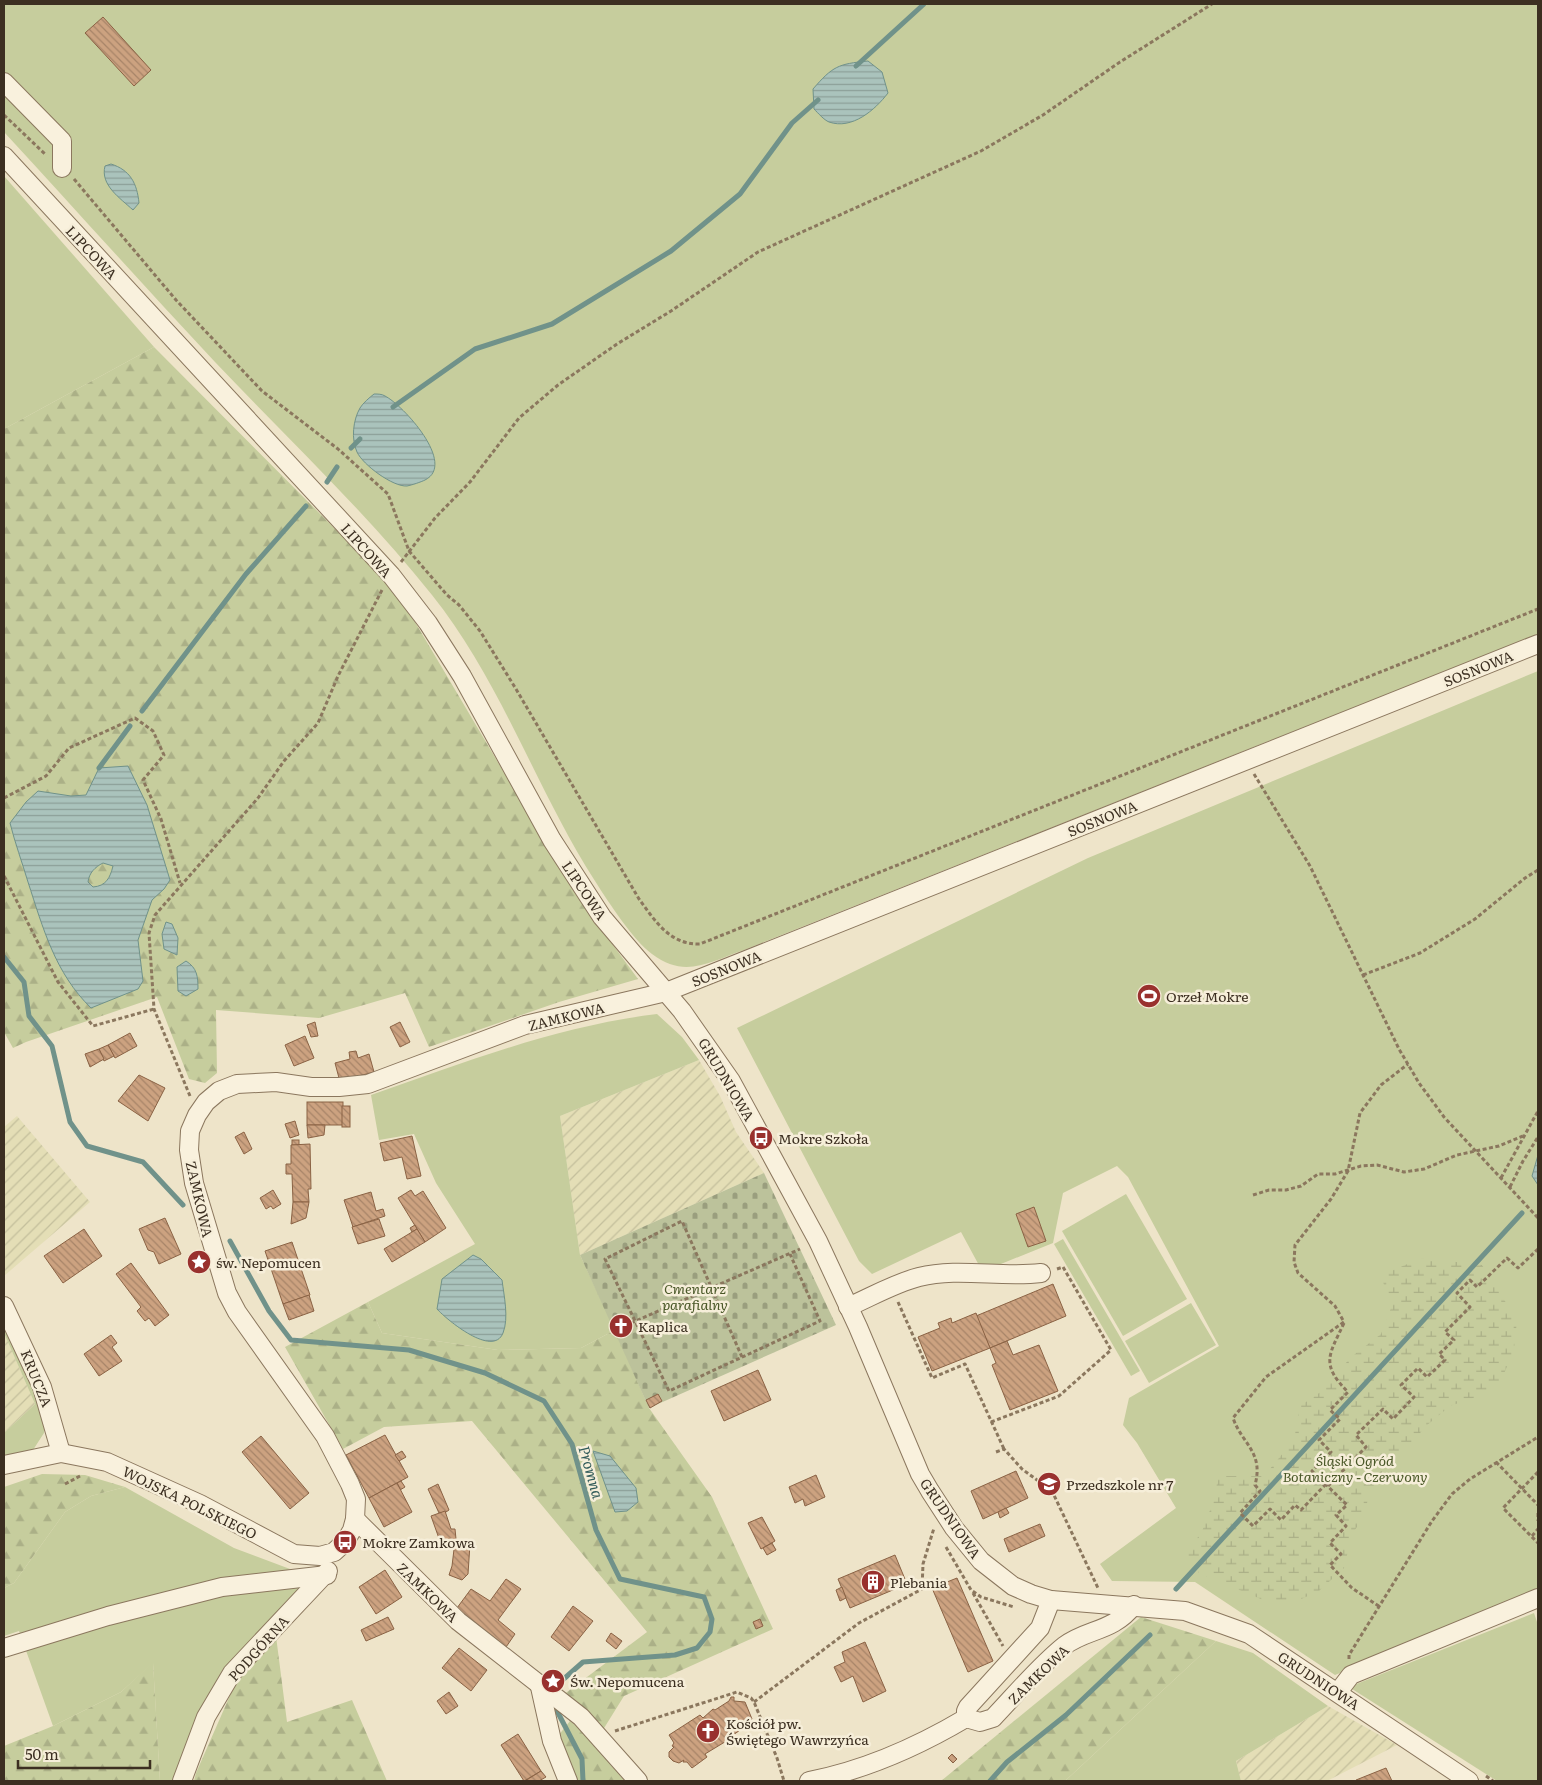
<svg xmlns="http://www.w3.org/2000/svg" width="1542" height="1785" viewBox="0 0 1542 1785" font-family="Literata,serif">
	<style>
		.farmland { fill: url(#farmland-furrows) }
		.green { fill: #c6cd9d }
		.forest { fill: url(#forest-firs) }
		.wetland { fill: url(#wetland-marsh) }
		.cemetery { fill: url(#cemetery-stones) }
		.water { fill: url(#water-rules); stroke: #70928a; fill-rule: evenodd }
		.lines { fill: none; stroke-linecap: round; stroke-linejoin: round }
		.stream { stroke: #70928a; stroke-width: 5 }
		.building { fill: url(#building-back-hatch); stroke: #8a6244 }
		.minor-casing { stroke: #8b775e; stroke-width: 20 }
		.path { stroke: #8b775e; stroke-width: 3; stroke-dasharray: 4 2.5; stroke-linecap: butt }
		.minor { stroke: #f9f1dd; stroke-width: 18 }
		.labels { text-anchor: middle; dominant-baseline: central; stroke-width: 5; stroke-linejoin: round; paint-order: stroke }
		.street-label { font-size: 14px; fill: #3c2f21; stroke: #f6eed9 }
		.poi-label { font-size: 14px; fill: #3c2f21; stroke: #f6eed9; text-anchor: start }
		.park-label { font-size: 14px; font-style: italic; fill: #4a5828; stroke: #f6eed9 }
		.water-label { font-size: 15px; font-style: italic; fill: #315b5a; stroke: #f6eed9 }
	</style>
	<defs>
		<pattern id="farmland-furrows" width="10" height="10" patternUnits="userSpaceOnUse" patternTransform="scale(1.25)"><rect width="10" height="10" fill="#e4deb6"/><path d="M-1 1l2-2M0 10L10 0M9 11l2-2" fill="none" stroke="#c4bf9c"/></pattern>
		<pattern id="forest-firs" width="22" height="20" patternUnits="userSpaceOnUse" patternTransform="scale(1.25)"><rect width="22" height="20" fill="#c6cd9d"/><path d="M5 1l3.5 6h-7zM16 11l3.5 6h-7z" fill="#abb087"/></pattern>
		<pattern id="wetland-marsh" width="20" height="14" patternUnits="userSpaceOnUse" patternTransform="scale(1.25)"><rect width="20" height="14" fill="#c6cd9d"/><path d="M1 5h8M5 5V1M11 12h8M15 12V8" fill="none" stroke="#abb087"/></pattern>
		<pattern id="cemetery-stones" width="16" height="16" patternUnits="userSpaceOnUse" patternTransform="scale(1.25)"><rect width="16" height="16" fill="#bcc29b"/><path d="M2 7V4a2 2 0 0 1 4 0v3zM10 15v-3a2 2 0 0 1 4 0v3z" fill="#9a9e7e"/></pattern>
		<pattern id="water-rules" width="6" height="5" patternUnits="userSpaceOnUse" patternTransform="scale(1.25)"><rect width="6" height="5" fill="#aac3bc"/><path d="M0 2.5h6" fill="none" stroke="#8c9f98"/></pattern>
		<pattern id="building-back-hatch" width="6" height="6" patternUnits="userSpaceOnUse" patternTransform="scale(1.25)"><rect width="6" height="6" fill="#cca280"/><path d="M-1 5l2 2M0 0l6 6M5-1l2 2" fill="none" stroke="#a78468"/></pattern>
	</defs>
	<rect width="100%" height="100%" fill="#eee4c9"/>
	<g class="farmland">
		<polygon points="699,1060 720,1096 736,1132 764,1173 580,1255 560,1116"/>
		<polygon points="17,1116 90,1202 4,1276 4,1127"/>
		<polygon points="4,1333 35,1404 4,1433"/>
		<polygon points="1328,1706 1397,1745 1327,1781 1241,1781 1236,1761"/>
	</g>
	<g class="green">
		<path d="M4,4H1538V634L744,950C709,962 685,979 652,954C633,940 609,903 595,881C536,789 501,681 432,595C366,512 288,439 215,362C144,286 74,208 4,132Z"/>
		<polygon points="4,176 154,347 4,429"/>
		<polygon points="1538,671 1538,1592 1335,1675 1195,1582 1112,1581 1100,1564 1176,1508 1137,1443 1123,1425 1129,1398 1219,1346 1128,1177 1117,1166 1063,1193 1053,1243 996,1266 981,1269 961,1232 872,1274 859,1261 737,1028 1088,858"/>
		<path d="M657,1014L682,1037L699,1060L560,1116L580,1255L615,1330L581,1348L498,1350L382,1333L368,1302L475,1244L436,1183L414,1134L379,1140L371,1095C465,1062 558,1026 657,1014Z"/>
		<polygon points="1126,1194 1187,1299 1123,1336 1062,1231"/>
		<polygon points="1063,1239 1140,1371 1131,1376 1054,1244"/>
		<polygon points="1191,1303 1216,1345 1149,1383 1125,1341"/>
		<polygon points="4,1314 45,1411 44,1433 33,1450 4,1457 4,1433 35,1404 4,1333"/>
		<polygon points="125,1487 234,1548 306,1575 296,1592 225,1673 174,1781 160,1781 153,1663 121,1692 53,1726 19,1631 4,1636 4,1588 14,1583 65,1512 91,1496"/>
		<polygon points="1534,1613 1538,1625 1538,1781 1497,1781 1349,1687"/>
		<polygon points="1216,1641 1253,1653 1328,1706 1236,1761 1241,1781 1065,1781"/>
	</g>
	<g class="forest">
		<polygon points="154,347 366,560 402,600 577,896 638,979 559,1002 429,1047 405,993 319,1018 216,1010 217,1073 205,1083 189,1079 157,997 26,1042 13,1048 4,1032 4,429"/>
		<polygon points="368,1302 382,1333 498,1350 581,1348 615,1330 649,1408 712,1497 773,1629 624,1696 601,1733 563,1695 647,1632 472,1421 384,1427 343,1449 285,1347"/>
		<polygon points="42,1474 85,1475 125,1487 91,1496 65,1512 14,1583 4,1588 4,1487"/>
		<polygon points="1141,1617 1216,1641 1065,1781 941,1781"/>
		<polygon points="276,1636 287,1722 352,1700 387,1781 194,1781 196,1773 239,1675"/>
		<polygon points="153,1662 160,1781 4,1781 4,1746 53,1726 121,1692"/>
		<polygon points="570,1721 591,1738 629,1781 573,1781 558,1736"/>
	</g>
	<polygon class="wetland" points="1422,1258 1482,1265 1517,1320 1514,1350 1500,1383 1479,1396 1450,1406 1426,1426 1368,1494 1366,1514 1352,1534 1344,1568 1319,1591 1299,1600 1268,1602 1199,1573 1185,1551 1201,1534 1215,1497 1218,1476 1264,1476 1294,1440 1300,1406 1325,1389 1350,1358 1381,1334 1391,1308 1381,1275"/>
	<polygon class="cemetery" points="764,1173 836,1325 649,1408 580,1255"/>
	<g class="water">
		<path d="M868,61L882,72L888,93C875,110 852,130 829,122C824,120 818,113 814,109L813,89C833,66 838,64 868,61Z"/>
		<path d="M111,164C130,170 137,183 139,203L133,210C120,198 100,185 105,166Z"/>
		<path d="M374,394C378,394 382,394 385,396C403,405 457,464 425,480C421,482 412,485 407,486C393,487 363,465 357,452C351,439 353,420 360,408C363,403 369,398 374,394Z"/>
		<path d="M128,766L147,805L170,880L164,889L152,900L138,940L143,981L138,989L91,1008C55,973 43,928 28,882C22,862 15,843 10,823L26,802L38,791L71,796L86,795L99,768ZM103,863L113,866C110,878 106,886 93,887L88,882C89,873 95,867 103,863Z"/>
		<polygon points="166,922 172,924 178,938 177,955 164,949 162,934"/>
		<path d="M186,961C197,968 198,976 198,989L186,996L178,991L177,967Z"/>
		<polygon points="1538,1155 1538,1185 1532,1176"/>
		<path d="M473,1255L481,1259L502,1280C504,1296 509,1318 503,1333C493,1358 447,1320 437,1309L442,1279Z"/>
		<polygon points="593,1451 610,1456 636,1488 638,1502 627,1511 615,1512"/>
	</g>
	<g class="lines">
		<g class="stream">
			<polyline points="856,66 924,4"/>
			<polyline points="393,407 475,349 552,324 671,251 740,194 792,123 818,100"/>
			<polyline points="351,448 360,439"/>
			<polyline points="327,482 337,467"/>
			<polyline points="142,711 246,574 306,506"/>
			<polyline points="99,768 130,726"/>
			<polyline points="4,957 24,982 29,1016 52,1046 70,1122 87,1146 143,1162 183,1205"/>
			<polyline points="230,1241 269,1311 291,1340 409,1350 485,1373 544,1401 572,1444 596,1530 620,1579 704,1597 712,1619 710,1632 697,1648 675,1655 583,1662 558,1684"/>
			<polyline points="1176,1589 1522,1213"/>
			<polyline points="556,1709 582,1759 583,1781"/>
			<polyline points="990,1781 1007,1762 1066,1715 1150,1635"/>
		</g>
	</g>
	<g class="building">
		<polygon points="103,17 151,70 134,86 85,33"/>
		<polygon points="315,1022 318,1036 311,1037 307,1025"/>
		<polygon points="400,1022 410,1042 400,1047 390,1027"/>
		<polygon points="130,1033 137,1046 115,1058 108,1045"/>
		<polygon points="305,1036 314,1058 294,1066 285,1045"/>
		<polygon points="108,1045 114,1056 104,1061 99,1049"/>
		<polygon points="99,1049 104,1059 90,1067 85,1054"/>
		<polygon points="356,1051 358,1058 369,1054 374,1072 347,1079 347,1077 339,1078 335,1063 350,1059 349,1052"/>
		<polygon points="139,1075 165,1088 148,1121 118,1101"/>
		<rect x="307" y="1102" width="36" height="23"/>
		<rect x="342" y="1106" width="8" height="21"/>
		<polygon points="295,1121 299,1135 290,1138 285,1124"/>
		<polygon points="307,1125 325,1125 324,1135 308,1138"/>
		<polygon points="244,1132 252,1149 244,1154 235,1137"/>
		<polygon points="412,1136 421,1176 407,1179 402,1157 384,1161 380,1143"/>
		<rect x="292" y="1140" width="7" height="5"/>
		<polygon points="310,1144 311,1189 308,1189 309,1202 293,1202 292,1174 286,1174 286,1164 291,1164 291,1145"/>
		<polygon points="273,1190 281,1204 273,1209 271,1206 266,1209 260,1198"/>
		<polygon points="411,1190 415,1196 423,1191 446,1228 425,1242 398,1198"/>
		<polygon points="371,1192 376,1211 383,1209 385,1216 353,1227 344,1200"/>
		<polygon points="293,1202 309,1202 306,1218 291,1224"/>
		<polygon points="1034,1207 1046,1241 1028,1247 1016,1214"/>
		<polygon points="165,1218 181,1254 159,1264 154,1252 148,1250 139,1229"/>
		<polygon points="379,1219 385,1236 358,1244 352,1227"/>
		<polygon points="415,1225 417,1229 412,1232 410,1228"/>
		<polygon points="84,1229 102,1256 63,1283 44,1256"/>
		<polygon points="417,1229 425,1242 392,1262 384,1249"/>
		<polygon points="292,1242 310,1295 283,1304 265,1251"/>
		<polygon points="131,1263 169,1315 155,1326 149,1318 145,1321 137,1311 141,1307 116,1274"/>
		<polygon points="1053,1284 1066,1316 990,1348 976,1316"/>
		<polygon points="309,1295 314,1311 289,1320 283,1304"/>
		<polygon points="976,1313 990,1348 932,1371 918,1337 940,1328 938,1323 951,1318 952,1323"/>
		<polygon points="625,1316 631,1330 619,1336 612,1322"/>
		<polygon points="111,1335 117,1343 112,1347 122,1361 99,1376 84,1354"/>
		<polygon points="1007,1341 1013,1355 1039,1345 1058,1391 1010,1410 992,1365 996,1363 990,1348"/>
		<polygon points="758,1370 771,1400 724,1421 711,1391"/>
		<polygon points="658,1394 662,1401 650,1408 646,1400"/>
		<polygon points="385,1435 408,1477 369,1498 346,1455"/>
		<polygon points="261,1436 309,1493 290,1509 242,1452"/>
		<polygon points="402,1451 406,1457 399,1461 395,1455"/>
		<polygon points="1016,1471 1028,1498 983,1519 971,1491"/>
		<polygon points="816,1475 825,1497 805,1506 803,1499 795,1503 789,1487"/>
		<polygon points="401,1481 405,1487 400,1490 397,1483"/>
		<polygon points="397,1483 412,1512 384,1527 369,1498"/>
		<polygon points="438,1484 449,1510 446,1512 439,1513 428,1489"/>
		<polygon points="1006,1508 1009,1513 1000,1518 998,1512"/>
		<polygon points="445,1511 451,1529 455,1529 456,1539 441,1544 431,1516"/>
		<polygon points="762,1517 775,1541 761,1549 748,1523"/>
		<polygon points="1040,1524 1045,1536 1009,1552 1004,1539"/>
		<polygon points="455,1541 470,1544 468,1574 462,1580 449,1575 452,1566"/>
		<polygon points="772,1543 776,1550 767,1555 763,1548"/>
		<polygon points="895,1555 907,1584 850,1608 838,1579"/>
		<polygon points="385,1570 402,1597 376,1614 359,1587"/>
		<polygon points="957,1578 993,1661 968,1672 932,1588"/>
		<polygon points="506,1579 521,1589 498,1620 515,1634 504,1650 454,1612 471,1589 490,1601"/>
		<polygon points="842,1587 846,1598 840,1601 836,1590"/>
		<polygon points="573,1606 593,1621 569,1651 551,1637"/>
		<polygon points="388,1617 394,1629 366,1641 361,1630"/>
		<polygon points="760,1619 763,1626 756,1629 753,1622"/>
		<polygon points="611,1633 622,1641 616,1649 606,1641"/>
		<polygon points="865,1642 886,1691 863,1702 853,1676 841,1682 834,1667 845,1662 842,1652"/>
		<polygon points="459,1648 487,1670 471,1691 442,1668"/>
		<polygon points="449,1692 458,1706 446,1714 437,1701"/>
		<polygon points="731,1697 734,1697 734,1701 745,1702 752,1719 745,1723 751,1722 751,1726 746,1726 733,1735 733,1737 705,1754 707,1757 692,1768 687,1762 683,1762 684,1760 679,1763 673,1761 669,1757 669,1752 674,1747 672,1746 674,1743 669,1735 700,1715 703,1718 713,1709 715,1710 729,1701"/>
		<polygon points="518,1734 541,1771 524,1781 501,1745"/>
		<polygon points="952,1754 957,1759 953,1763 948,1758"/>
		<polygon points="1386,1768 1392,1781 1356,1781 1356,1780"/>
		<polygon points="541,1771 546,1777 539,1781 525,1781"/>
	</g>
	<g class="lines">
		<g class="minor-casing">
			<g id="minor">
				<polyline points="4,82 62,141 62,168"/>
				<polyline points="4,156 391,575 428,623 462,676 552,840 602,917 682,1011 731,1081 818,1241 858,1327 920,1474 930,1491 954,1528 981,1561 1013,1586 1031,1594 1051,1600 1185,1611 1249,1634 1469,1781"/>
				<polyline points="4,1306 42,1387 61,1453"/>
				<path d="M848,1307C871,1297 895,1283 919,1277C958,1267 1001,1278 1041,1273"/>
				<polyline points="4,1465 61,1453 107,1462 200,1504 294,1554 320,1556 334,1552 345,1542 352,1530 355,1519 356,1499 350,1484 325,1436 237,1312 227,1293 194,1183 189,1150 190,1131 197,1115 206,1102 219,1091 237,1084 276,1082 311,1087 339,1087 368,1084 525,1025 666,992 1538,644"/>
				<polyline points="355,1519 458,1621 581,1717 638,1781"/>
				<polyline points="4,1648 108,1616 222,1587 327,1575"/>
				<polyline points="540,1687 552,1741 568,1781"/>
				<polyline points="1338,1692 1351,1675 1538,1598"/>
				<polyline points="966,1718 966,1711 968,1707 1040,1628 1051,1600"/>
				<polyline points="182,1781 206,1717 232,1673 328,1571"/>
				<path d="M809,1781C866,1770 917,1747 966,1718L980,1722L993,1718C1016,1694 1038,1667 1064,1646C1088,1628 1112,1633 1134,1605"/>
			</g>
		</g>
		<g class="path">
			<polyline points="4,115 45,154"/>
			<path d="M74,179L176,300L262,391L338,449L388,494L409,551L447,595L459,605L480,631L516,689L639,899C655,921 670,945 700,944L1538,609"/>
			<polyline points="401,562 435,518 470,482 519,418 558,385 617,344 671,311 758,252 981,151 1043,115 1120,62 1212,4"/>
			<polyline points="1254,774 1310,866 1399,1049 1419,1083 1444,1117 1538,1218"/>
			<polyline points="4,798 46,776 69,748 135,718 153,731 164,755 143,780 161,819 180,883"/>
			<polyline points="4,876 58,982 93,1026 154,1009"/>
			<polyline points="1363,975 1420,953 1475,919 1525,878 1538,870"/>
			<polyline points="190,1096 154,1009 149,933 155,915 258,798 284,761 318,723 338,676 382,590"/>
			<polyline points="1501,1178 1538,1111"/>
			<polyline points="1510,1187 1523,1161 1538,1137"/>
			<polyline points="1253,1195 1269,1190 1286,1190 1301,1186 1318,1174 1335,1174 1361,1166 1377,1165 1404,1172 1424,1169 1457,1155 1499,1146 1523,1136"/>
			<polyline points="898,1302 932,1378 965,1364 1004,1449"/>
			<polyline points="631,1323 800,1249"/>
			<path d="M1344,1323C1329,1355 1320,1364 1348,1392L1330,1410L1340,1419L1319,1440L1331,1452L1312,1471L1347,1505L1336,1515L1346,1526L1330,1543L1341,1554L1330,1565L1352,1588L1380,1607"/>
			<polyline points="742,1357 682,1221 605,1259 669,1391 820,1321 790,1254"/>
			<polyline points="991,1422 1059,1396 1111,1350 1063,1267 1057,1269"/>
			<polyline points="996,1452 1004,1449 1022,1469 1052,1491 1098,1588"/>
			<polyline points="1496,1462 1538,1505"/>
			<polyline points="1538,1472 1503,1508 1538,1543"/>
			<polyline points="65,1484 82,1475"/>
			<path d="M1326,1484L1301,1510L1295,1505L1281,1520L1270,1509L1253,1526L1240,1513L1260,1491L1255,1485C1264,1452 1242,1444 1233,1418L1266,1377L1344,1322L1335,1306L1298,1273L1294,1262L1295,1245L1331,1199L1348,1171L1360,1113L1381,1085L1408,1064"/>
			<polyline points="1328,1486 1366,1447 1356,1435 1383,1409 1393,1419 1414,1397 1401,1385 1418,1368 1427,1377 1445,1360 1439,1354 1454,1340 1445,1332 1470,1307 1457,1293 1470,1280 1477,1287 1507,1258 1518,1268 1538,1249"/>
			<polyline points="1538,1513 1538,1521"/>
			<polyline points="1532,1536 1538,1529"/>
			<polyline points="946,1547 971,1590 981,1597 1014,1607"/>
			<polyline points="973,1593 1003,1646"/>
			<polyline points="1349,1659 1349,1655 1432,1521 1452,1494 1470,1479 1538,1437"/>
			<polyline points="754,1702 859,1623 922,1589 923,1564 934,1528"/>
			<polyline points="615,1731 737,1692 751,1698 754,1702 777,1758 784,1781"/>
			<polyline points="1486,1776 1493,1781"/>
		</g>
		<use href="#minor" class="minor"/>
	</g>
	<defs>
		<g id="stadium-disc" transform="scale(1.25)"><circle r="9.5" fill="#99312e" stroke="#f6eed9"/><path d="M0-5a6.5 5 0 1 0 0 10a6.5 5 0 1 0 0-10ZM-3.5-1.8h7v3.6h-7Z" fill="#fff"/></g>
		<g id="bus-disc" transform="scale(1.25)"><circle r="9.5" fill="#99312e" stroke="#f6eed9"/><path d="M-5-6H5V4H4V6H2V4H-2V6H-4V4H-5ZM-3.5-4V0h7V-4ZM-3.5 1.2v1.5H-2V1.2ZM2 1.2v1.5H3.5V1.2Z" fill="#fff"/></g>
		<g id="sight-disc" transform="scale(1.25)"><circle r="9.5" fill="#99312e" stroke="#f6eed9"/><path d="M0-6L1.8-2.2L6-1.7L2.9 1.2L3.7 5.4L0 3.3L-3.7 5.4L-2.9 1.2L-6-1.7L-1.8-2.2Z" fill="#fff"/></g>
		<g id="church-disc" transform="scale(1.25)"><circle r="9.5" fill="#99312e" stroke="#f6eed9"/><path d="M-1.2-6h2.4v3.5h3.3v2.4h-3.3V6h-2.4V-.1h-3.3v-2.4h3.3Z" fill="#fff"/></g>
		<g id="school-disc" transform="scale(1.25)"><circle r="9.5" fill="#99312e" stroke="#f6eed9"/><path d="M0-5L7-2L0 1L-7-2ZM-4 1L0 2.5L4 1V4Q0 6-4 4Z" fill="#fff"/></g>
		<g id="building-disc" transform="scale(1.25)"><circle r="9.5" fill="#99312e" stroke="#f6eed9"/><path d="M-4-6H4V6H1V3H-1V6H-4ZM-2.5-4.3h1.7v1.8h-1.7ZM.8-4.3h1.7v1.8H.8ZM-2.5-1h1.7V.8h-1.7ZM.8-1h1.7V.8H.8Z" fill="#fff"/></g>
	</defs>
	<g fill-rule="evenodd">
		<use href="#stadium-disc" x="1149" y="996"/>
		<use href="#bus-disc" x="761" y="1138"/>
		<use href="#sight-disc" x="199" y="1262"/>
		<use href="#church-disc" x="621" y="1326"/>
		<use href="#school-disc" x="1049" y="1484"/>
		<use href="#bus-disc" x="345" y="1542"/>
		<use href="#building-disc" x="873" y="1582"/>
		<use href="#sight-disc" x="553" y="1681"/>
		<use href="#church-disc" x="708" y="1731"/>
	</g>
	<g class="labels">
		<g class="street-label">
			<text transform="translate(92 252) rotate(47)">LIPCOWA</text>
			<text transform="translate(367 550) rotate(48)">LIPCOWA</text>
			<text transform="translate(1478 668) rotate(-22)">SOSNOWA</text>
			<text transform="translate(1102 818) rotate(-22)">SOSNOWA</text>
			<text transform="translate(585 890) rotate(56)">LIPCOWA</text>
			<text transform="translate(726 968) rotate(-22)">SOSNOWA</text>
			<text transform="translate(566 1016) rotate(-14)">ZAMKOWA</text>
			<text transform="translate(727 1079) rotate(59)">GRUDNIOWA</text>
			<text transform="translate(200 1199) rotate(77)">ZAMKOWA</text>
			<text transform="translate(37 1378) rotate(68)">KRUCZA</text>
			<text transform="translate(190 1502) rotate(26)">WOJSKA POLSKIEGO</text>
			<text transform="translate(951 1518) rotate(55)">GRUDNIOWA</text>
			<text transform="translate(428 1592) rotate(44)">ZAMKOWA</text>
			<text transform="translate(258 1648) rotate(-48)">PODGÓRNA</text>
			<text transform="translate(1038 1674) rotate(-44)">ZAMKOWA</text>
			<text transform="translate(1319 1680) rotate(33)">GRUDNIOWA</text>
		</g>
		<g class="poi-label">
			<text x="1166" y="996">Orzeł Mokre</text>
			<text x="778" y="1138">Mokre Szkoła</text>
			<text x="216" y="1262">św. Nepomucen</text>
			<text x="638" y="1326">Kaplica</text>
			<text x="1066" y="1484">Przedszkole nr 7</text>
			<text x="362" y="1542">Mokre Zamkowa</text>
			<text x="890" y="1582">Plebania</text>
			<text x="570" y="1681">Św. Nepomucena</text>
			<text x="726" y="1723">Kościół pw.<tspan x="726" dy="16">Świętego Wawrzyńca</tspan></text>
		</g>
		<g class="park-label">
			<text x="695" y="1288">Cmentarz<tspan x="695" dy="16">parafialny</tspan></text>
			<text x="1355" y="1460">Śląski Ogród<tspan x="1355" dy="16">Botaniczny - Czerwony</tspan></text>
		</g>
		<g class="water-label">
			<text transform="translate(592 1472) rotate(74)">Promna</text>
		</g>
	</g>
	<rect width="1542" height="1785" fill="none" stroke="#3c2f21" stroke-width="10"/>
	<path d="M18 1760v8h132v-8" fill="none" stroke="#3c2f21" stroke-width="2.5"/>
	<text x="25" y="1760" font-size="15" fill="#3c2f21" stroke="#f6eed9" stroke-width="4" paint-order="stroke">50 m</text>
</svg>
